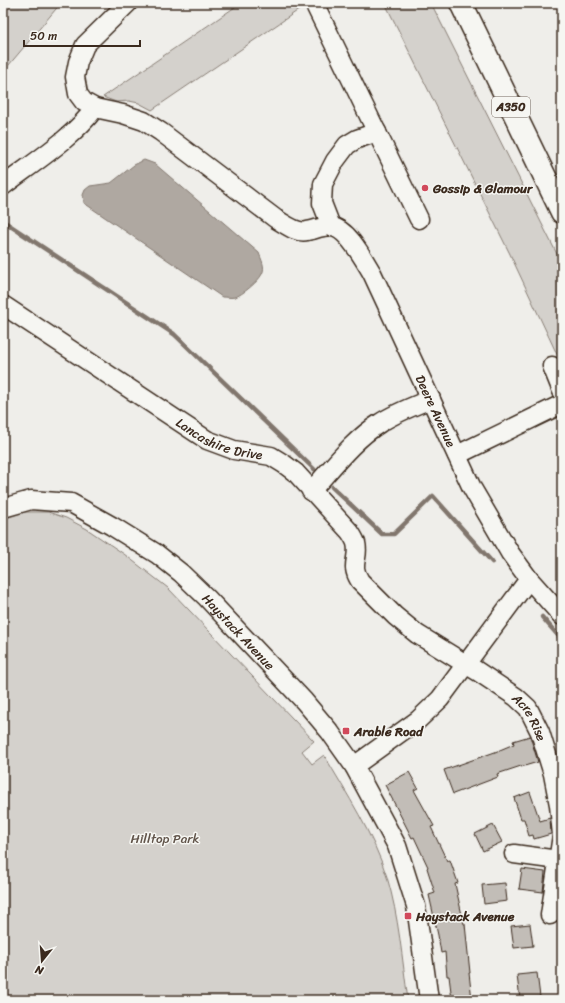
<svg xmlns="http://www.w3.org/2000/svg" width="565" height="1003" viewBox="0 0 565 1003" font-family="Sriracha,sans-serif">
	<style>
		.green { fill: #d4d1cc; stroke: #887e75 }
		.water { fill: #afa8a1; stroke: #81766d }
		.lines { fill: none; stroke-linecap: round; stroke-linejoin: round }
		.stream { stroke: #81766d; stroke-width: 4.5 }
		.building { fill: #c2bdb7; stroke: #3b2a1e }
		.minor-casing { stroke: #3b2a1e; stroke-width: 21 }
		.trunk-casing { stroke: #3b2a1e; stroke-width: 25 }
		.minor { stroke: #f6f6f2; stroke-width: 18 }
		.trunk { stroke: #f6f6f2; stroke-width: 22 }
		.poi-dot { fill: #d1495b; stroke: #f6f6f2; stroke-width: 1.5 }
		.labels { text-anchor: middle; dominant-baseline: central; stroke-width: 3; stroke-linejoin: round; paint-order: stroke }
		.shield { fill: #f6f6f2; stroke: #73675e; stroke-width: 1 }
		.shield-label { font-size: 12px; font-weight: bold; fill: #3b2a1e }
		.poi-label { font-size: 13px; font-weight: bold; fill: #3b2a1e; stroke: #f6f6f2; text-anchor: start }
		.street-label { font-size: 13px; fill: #3b2a1e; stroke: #f6f6f2 }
		.park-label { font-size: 13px; fill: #61544a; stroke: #f6f6f2 }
	</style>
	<rect width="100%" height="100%" fill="#efeeea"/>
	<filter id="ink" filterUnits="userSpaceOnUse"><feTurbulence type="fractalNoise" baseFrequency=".025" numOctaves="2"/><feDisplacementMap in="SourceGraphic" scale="8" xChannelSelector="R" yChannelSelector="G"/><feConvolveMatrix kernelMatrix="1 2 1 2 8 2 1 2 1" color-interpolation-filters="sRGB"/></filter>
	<g filter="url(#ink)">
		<g class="green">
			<polygon points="3,3 61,3 3,72"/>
			<polygon points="241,3 301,3 303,7 152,110 139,103 129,101 116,102 103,97"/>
			<polygon points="385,3 431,3 562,264 562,365 510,254"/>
			<path d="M25,512H48L66,518L87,529L124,554L168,588L314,741L302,751L312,764L324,755C347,794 373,834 387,877C399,917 402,959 408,1000H3V519Z"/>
		</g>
		<path class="water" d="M144,160L155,164L259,253C261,259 266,267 262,274C259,281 242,295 235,297C231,298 227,297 222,297L84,203L83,195L85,190L90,186L111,183L134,165Z"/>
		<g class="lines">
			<g class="stream">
				<polyline points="3,221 174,334 314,469"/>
				<polyline points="332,487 382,534 394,534 433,496 492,562"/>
				<polyline points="542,617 562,640"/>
			</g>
		</g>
		<g class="building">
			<polygon points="530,736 538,762 521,767 521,766 497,774 498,777 453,794 444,770 495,752 514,744 513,741"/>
			<polygon points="409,772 418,788 414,790 434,826 431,827 447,861 450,860 458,883 455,884 464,924 465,924 470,973 469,973 472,1000 452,1000 449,976 447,976 445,952 441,953 438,935 429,895 435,893 427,868 428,867 414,837 412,838 385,785"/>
			<polygon points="530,792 540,821 550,818 551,834 534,839 533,835 529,836 524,819 521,819 514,798"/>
			<polygon points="493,825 502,842 483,851 475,834"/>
			<polygon points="522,869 545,872 543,892 519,889"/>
			<polygon points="505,883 507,901 484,904 482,885"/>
			<polygon points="530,924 533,946 514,948 511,926"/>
			<polygon points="537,973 540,997 520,1000 517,975"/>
		</g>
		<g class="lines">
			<g class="minor-casing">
				<g id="minor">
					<path id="s1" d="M128,3L85,45L78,62L75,77L78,94L84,102L95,108L123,114L144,121L161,132L276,219C285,224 297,234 307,231C315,230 324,225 332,227C348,229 364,260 372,273L472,488L510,553L529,579L562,616"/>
					<polyline points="314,3 419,219"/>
					<path d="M3,186C33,163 73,138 95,108"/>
					<polyline points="331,226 322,203 323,184 335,161 347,145 357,139 377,132"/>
					<path id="s2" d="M3,305L207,440L234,450L271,456L284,464L296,473L350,532C352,535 355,540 356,543C360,559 349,564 360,581L395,616L417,634L477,671L516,697L528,708L540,732L553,774L559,805L562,835L550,915"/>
					<polyline points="552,366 562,391"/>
					<polyline points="457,455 562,404"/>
					<path d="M311,491C333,467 353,440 380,423C395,413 414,406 431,399"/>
					<path id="s3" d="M3,508L31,500L71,503L112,526L157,554L181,573L207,598L304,701L330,732L354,766L397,846L416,906L429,1000"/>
					<polyline points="354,766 418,720 440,699 529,579"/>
					<polyline points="514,854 558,860"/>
				</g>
			</g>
			<g class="trunk-casing">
				<polyline id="trunk" points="461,3 562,212"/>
			</g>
			<use href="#minor" class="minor"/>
			<use href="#trunk" class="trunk"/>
		</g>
	</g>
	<g class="poi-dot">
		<circle cx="425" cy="188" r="4"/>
		<rect x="342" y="727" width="8" height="8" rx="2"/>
		<rect x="404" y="912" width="8" height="8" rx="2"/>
	</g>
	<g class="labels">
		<rect class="shield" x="492" y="97" width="38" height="20" rx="3"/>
		<g class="shield-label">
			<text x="511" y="107">A350</text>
		</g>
		<g class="poi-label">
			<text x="433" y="188">Gossip &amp; Glamour</text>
			<text x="354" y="731">Arable Road</text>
			<text x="416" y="916">Haystack Avenue</text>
		</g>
		<g class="street-label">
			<text stroke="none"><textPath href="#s1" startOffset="623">Deere Avenue</textPath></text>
			<text stroke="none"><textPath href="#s2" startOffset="256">Lancashire Drive</textPath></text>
			<text stroke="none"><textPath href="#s3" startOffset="282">Haystack Avenue</textPath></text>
			<text stroke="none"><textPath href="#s2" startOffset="693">Acre Rise</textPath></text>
		</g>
		<g class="park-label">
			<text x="165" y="838">Hilltop Park</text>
		</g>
	</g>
	<rect width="565" height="1003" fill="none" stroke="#f6f6f2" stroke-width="16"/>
	<rect x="8" y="8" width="549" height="987" fill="none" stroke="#3b2a1e" stroke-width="1.5" filter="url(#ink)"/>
	<g transform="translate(42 961) rotate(197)" stroke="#f6f6f2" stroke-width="3" paint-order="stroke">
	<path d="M0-3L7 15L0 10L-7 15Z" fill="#3b2a1e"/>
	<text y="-6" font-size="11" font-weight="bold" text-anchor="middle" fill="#3b2a1e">N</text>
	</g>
	<path d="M24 40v6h116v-6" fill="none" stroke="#3b2a1e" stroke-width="2"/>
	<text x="30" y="40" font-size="12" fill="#3b2a1e" stroke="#f6f6f2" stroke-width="3" paint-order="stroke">50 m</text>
</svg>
